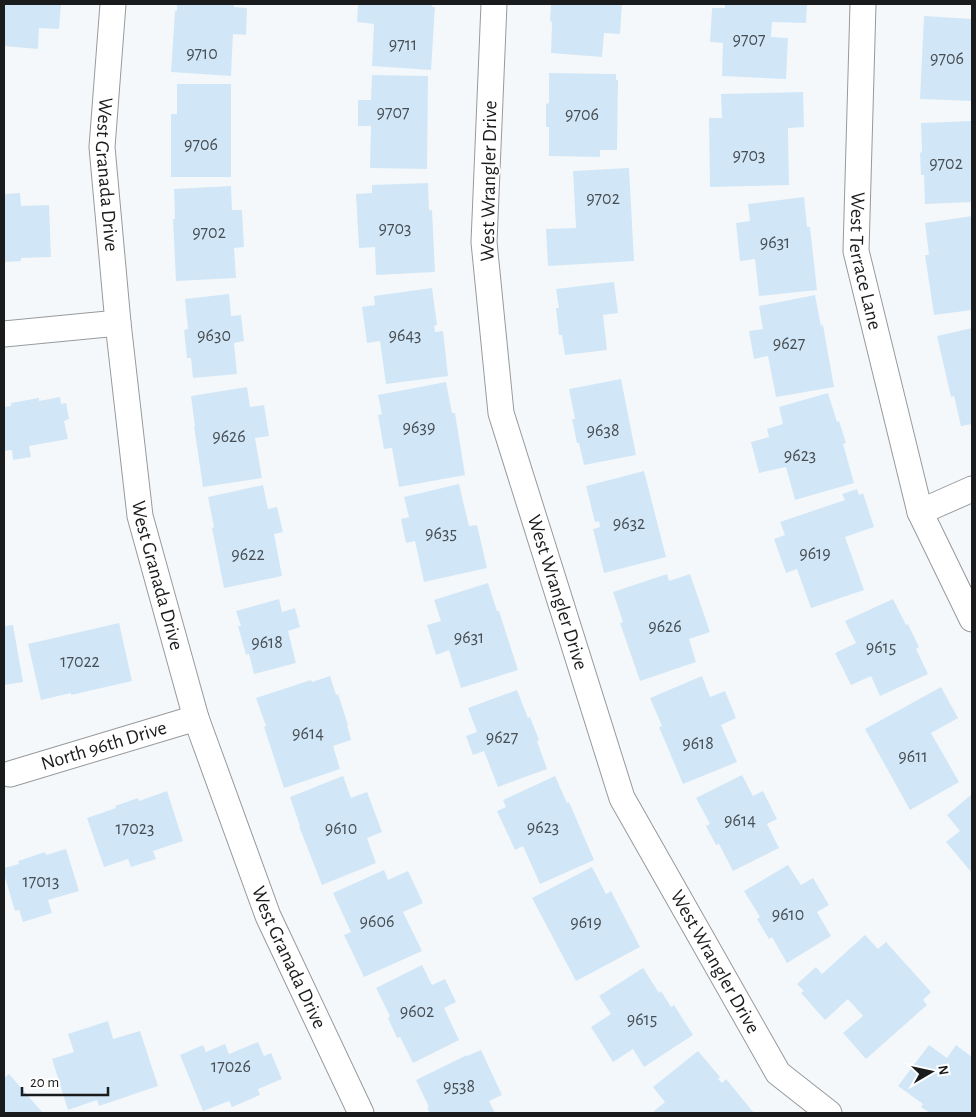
<svg xmlns="http://www.w3.org/2000/svg" width="976" height="1117" viewBox="0 0 976 1117" font-family="'Alegreya Sans',sans-serif">
	<style>
		.building { fill: #d1e7f7 }
		.lines { fill: none; stroke-linecap: round; stroke-linejoin: round }
		.street-casing { stroke: #979a9c; stroke-width: 27 }
		.street { stroke: #fff; stroke-width: 25 }
		.labels { text-anchor: middle; dominant-baseline: central; stroke-width: 4; stroke-linejoin: round; paint-order: stroke }
		.number-label { font-size: 18px; fill: #484e53 }
		.street-label { font-size: 20px; fill: #1a1b1c; stroke: #fff }
	</style>
	<rect width="100%" height="100%" fill="#f5f8fa"/>
	<g class="building">
		<polygon points="4,4 61,4 59,29 39,28 38,49 4,46"/>
		<polygon points="177,4 234,4 234,7 247,8 246,35 233,34 231,76 171,72 175,11 177,11"/>
		<polygon points="358,4 433,4 432,7 435,7 431,70 372,66 374,24 357,22"/>
		<polygon points="551,4 622,4 620,34 604,33 602,57 551,53 552,22 550,21"/>
		<polygon points="725,4 807,4 806,23 772,22 771,37 788,38 786,79 722,76 723,43 710,42 712,8 725,8"/>
		<polygon points="924,16 972,19 972,101 920,99"/>
		<polygon points="549,73 616,74 616,80 618,80 617,150 600,150 600,157 549,156 549,127 546,127 546,104 549,103"/>
		<polygon points="372,75 428,76 427,169 370,168 371,126 358,126 358,100 371,100"/>
		<polygon points="177,84 231,84 231,177 171,177 171,114 177,114"/>
		<polygon points="803,92 804,127 788,128 789,185 710,187 709,118 722,118 721,94"/>
		<polygon points="972,121 972,202 925,204 924,175 921,175 920,153 922,152 921,123"/>
		<polygon points="629,168 634,261 548,266 546,229 576,228 573,171"/>
		<polygon points="428,183 429,210 432,210 435,272 376,275 375,247 359,248 356,194 372,193 372,185"/>
		<polygon points="231,186 232,210 242,210 244,247 234,248 236,278 176,281 173,219 175,219 174,189"/>
		<polygon points="20,193 21,206 49,205 51,257 21,258 21,261 4,262 4,194"/>
		<polygon points="804,197 807,227 810,227 817,290 759,296 755,259 740,261 736,223 750,221 748,204"/>
		<polygon points="972,216 972,310 934,315 925,255 929,255 925,223"/>
		<polygon points="614,282 618,313 603,315 607,350 565,355 562,335 559,335 556,308 559,308 556,289"/>
		<polygon points="432,288 437,325 434,326 435,332 443,331 448,376 386,384 380,341 367,343 362,307 375,305 374,296"/>
		<polygon points="229,294 231,316 241,315 244,341 234,343 237,374 193,378 191,358 187,358 184,330 188,329 185,299"/>
		<polygon points="815,295 821,326 823,325 834,387 776,397 768,356 754,359 749,331 763,329 759,306"/>
		<polygon points="972,328 972,424 961,426 954,396 951,397 937,336"/>
		<polygon points="621,379 636,455 584,465 579,443 577,443 572,419 575,419 569,389"/>
		<polygon points="446,382 452,413 455,413 465,475 399,487 392,448 384,449 378,415 382,414 378,395"/>
		<polygon points="247,387 250,407 264,405 269,436 255,438 262,478 203,487 194,426 195,426 191,396"/>
		<polygon points="828,393 837,422 839,421 846,443 843,444 854,483 795,500 786,467 759,473 751,442 769,437 767,429 783,424 779,407"/>
		<polygon points="60,397 61,404 66,403 69,419 64,421 68,439 29,446 31,457 13,460 12,450 4,451 4,407 11,406 11,403 39,398 39,401"/>
		<polygon points="644,471 666,557 604,573 593,529 600,527 599,521 595,522 586,486"/>
		<polygon points="459,484 469,526 477,525 487,568 424,582 415,541 406,543 401,519 409,517 404,497"/>
		<polygon points="263,485 268,509 277,507 283,532 274,534 282,576 224,588 212,528 214,527 208,497"/>
		<polygon points="857,489 859,495 863,493 874,527 845,537 864,590 811,608 797,569 786,573 774,539 785,535 780,522 845,500 842,494"/>
		<polygon points="667,574 669,581 690,574 710,632 689,639 696,662 640,681 620,623 623,622 613,592"/>
		<polygon points="488,583 497,611 499,611 518,670 461,688 449,650 436,655 427,625 441,621 434,600"/>
		<polygon points="279,599 282,612 295,608 300,627 288,631 296,663 254,674 249,654 246,655 238,626 241,626 236,611"/>
		<polygon points="893,599 906,625 908,624 919,647 916,649 928,674 880,696 871,676 851,685 835,653 856,643 845,621"/>
		<polygon points="119,623 132,681 71,695 71,693 41,700 28,644"/>
		<polygon points="13,625 23,682 4,685 4,626"/>
		<polygon points="330,676 336,695 338,694 348,725 347,725 351,740 333,746 340,769 284,788 264,727 266,726 256,698 311,680 312,682"/>
		<polygon points="702,676 710,697 725,691 736,718 721,725 737,762 683,784 659,727 662,726 650,698"/>
		<polygon points="941,687 958,718 931,733 959,782 910,810 865,729"/>
		<polygon points="517,690 528,718 530,717 539,740 537,741 547,769 498,787 484,751 473,755 466,736 477,732 468,708"/>
		<polygon points="742,775 753,796 763,791 777,819 767,824 779,848 733,871 719,844 716,845 706,826 710,824 696,798"/>
		<polygon points="343,776 351,798 367,792 382,832 367,838 376,863 322,885 299,826 300,826 290,797"/>
		<polygon points="555,776 567,803 569,802 594,860 540,884 523,846 515,850 497,811 506,807 503,800"/>
		<polygon points="167,791 183,841 153,851 156,859 131,867 128,859 104,867 87,818 116,808 115,806 138,798 139,801"/>
		<polygon points="972,794 972,873 946,842 960,831 947,815"/>
		<polygon points="66,849 79,891 48,900 52,913 23,922 19,910 15,911 4,874 4,868 19,864 18,861 45,852 46,855"/>
		<polygon points="788,865 801,885 813,878 829,905 817,912 831,936 787,963 772,937 769,939 757,919 760,917 744,891"/>
		<polygon points="592,867 606,894 611,891 640,947 576,981 532,898"/>
		<polygon points="384,870 388,880 408,871 423,903 403,912 422,951 364,977 344,935 351,932 333,893"/>
		<polygon points="865,935 878,949 886,942 931,992 923,1000 927,1005 866,1059 843,1033 863,1016 848,999 825,1020 801,993 804,991 797,984 816,967 822,974"/>
		<polygon points="422,965 432,985 445,979 456,1002 444,1008 459,1040 413,1063 400,1037 397,1038 388,1018 390,1016 376,988"/>
		<polygon points="643,968 659,993 661,991 671,1007 674,1005 693,1035 644,1067 633,1049 613,1062 591,1027 611,1014 599,996"/>
		<polygon points="108,1021 113,1039 140,1031 158,1086 99,1106 97,1100 68,1110 52,1059 74,1052 68,1034"/>
		<polygon points="258,1042 264,1056 271,1053 282,1079 258,1089 260,1095 232,1107 229,1101 203,1111 180,1055 203,1045 206,1052 225,1044 229,1054"/>
		<polygon points="929,1045 947,1058 956,1045 972,1057 972,1113 930,1113 921,1107 923,1104 898,1086"/>
		<polygon points="481,1050 502,1095 489,1101 495,1113 430,1113 427,1108 429,1107 416,1080 467,1055 467,1056"/>
		<polygon points="698,1051 720,1077 718,1079 722,1083 726,1079 754,1113 655,1113 653,1112 665,1102 653,1087"/>
		<polygon points="9,1074 43,1113 4,1113 4,1078"/>
	</g>
	<g class="lines">
		<g class="street-casing">
			<g id="street">
				<path id="s1" d="M113,4L102,147L118,323L140,516L196,718L268,916L361,1113"/>
				<path id="s2" d="M494,4L484,242L501,413L622,798L778,1073L829,1113"/>
				<path id="s3" d="M863,4L856,251L920,512L972,619"/>
				<polyline points="4,334 118,323"/>
				<polyline points="920,512 972,489"/>
				<path id="s4" d="M10,774L196,718"/>
			</g>
		</g>
		<use href="#street" class="street"/>
	</g>
	<g class="labels">
		<g class="number-label">
			<text x="749" y="40">9707</text>
			<text x="403" y="45">9711</text>
			<text x="202" y="54">9710</text>
			<text x="947" y="59">9706</text>
			<text x="393" y="113">9707</text>
			<text x="582" y="115">9706</text>
			<text x="201" y="145">9706</text>
			<text x="749" y="156">9703</text>
			<text x="946" y="164">9702</text>
			<text x="603" y="199">9702</text>
			<text x="395" y="229">9703</text>
			<text x="209" y="233">9702</text>
			<text x="775" y="243">9631</text>
			<text x="214" y="336">9630</text>
			<text x="405" y="336">9643</text>
			<text x="789" y="344">9627</text>
			<text x="419" y="428">9639</text>
			<text x="603" y="431">9638</text>
			<text x="229" y="437">9626</text>
			<text x="800" y="456">9623</text>
			<text x="629" y="524">9632</text>
			<text x="441" y="534">9635</text>
			<text x="815" y="554">9619</text>
			<text x="248" y="555">9622</text>
			<text x="665" y="627">9626</text>
			<text x="469" y="638">9631</text>
			<text x="267" y="643">9618</text>
			<text x="881" y="648">9615</text>
			<text x="80" y="662">17022</text>
			<text x="308" y="734">9614</text>
			<text x="502" y="738">9627</text>
			<text x="698" y="744">9618</text>
			<text x="913" y="757">9611</text>
			<text x="740" y="821">9614</text>
			<text x="543" y="828">9623</text>
			<text x="135" y="829">17023</text>
			<text x="341" y="829">9610</text>
			<text x="41" y="882">17013</text>
			<text x="788" y="915">9610</text>
			<text x="377" y="922">9606</text>
			<text x="586" y="923">9619</text>
			<text x="417" y="1012">9602</text>
			<text x="642" y="1020">9615</text>
			<text x="231" y="1067">17026</text>
			<text x="459" y="1087">9538</text>
		</g>
		<g class="street-label">
			<text stroke="none"><textPath href="#s1" startOffset="171">West Granada Drive</textPath></text>
			<text transform="translate(489 181) rotate(-89)">West Wrangler Drive</text>
			<text stroke="none"><textPath href="#s3" startOffset="258">West Terrace Lane</textPath></text>
			<text stroke="none"><textPath href="#s1" startOffset="576">West Granada Drive</textPath></text>
			<text stroke="none"><textPath href="#s2" startOffset="598">West Wrangler Drive</textPath></text>
			<text stroke="none"><textPath href="#s4" startOffset="98">North 96th Drive</textPath></text>
			<text stroke="none"><textPath href="#s1" startOffset="981">West Granada Drive</textPath></text>
			<text stroke="none"><textPath href="#s2" startOffset="1002">West Wrangler Drive</textPath></text>
		</g>
	</g>
	<rect width="976" height="1117" fill="none" stroke="#1a1b1c" stroke-width="10"/>
	<g transform="translate(931 1072) rotate(81)" stroke="#ffffff" stroke-width="4" paint-order="stroke">
	<path d="M0-4L9 19L0 12L-9 19Z" fill="#1a1b1c"/>
	<text y="-8" font-size="14" font-weight="bold" text-anchor="middle" fill="#1a1b1c">N</text>
	</g>
	<path d="M22 1087v8h86v-8" fill="none" stroke="#1a1b1c" stroke-width="2.5"/>
	<text x="30" y="1087" font-size="15" fill="#1a1b1c" stroke="#ffffff" stroke-width="4" paint-order="stroke">20 m</text>
</svg>
